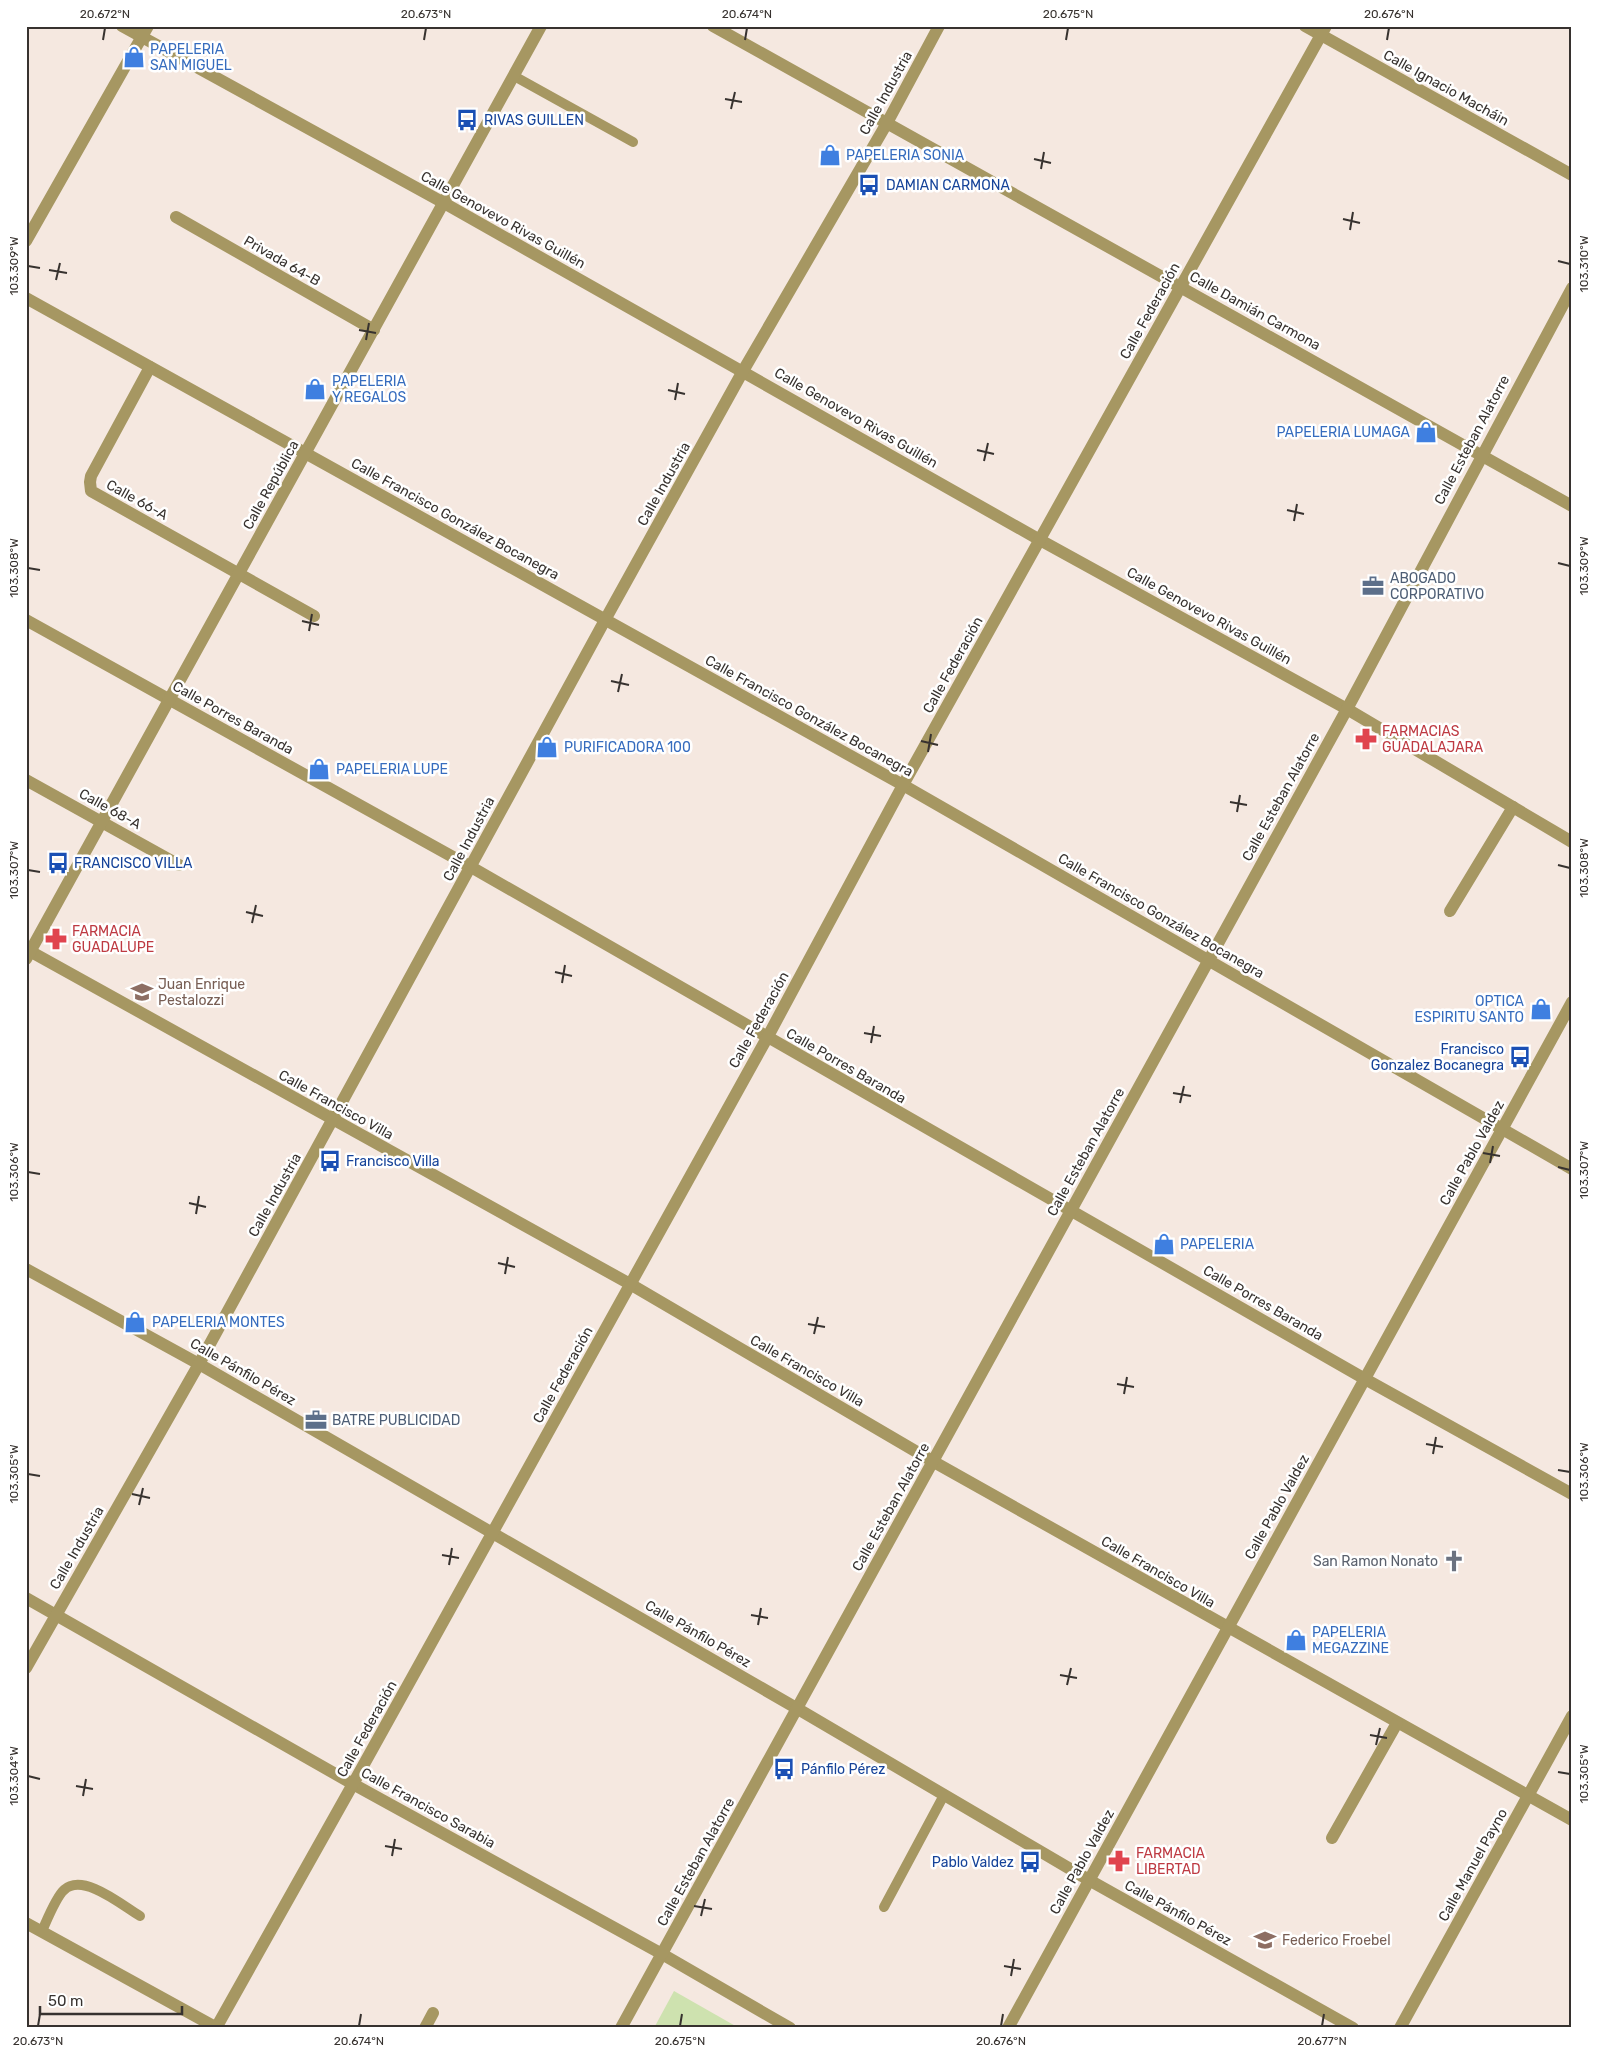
<svg xmlns="http://www.w3.org/2000/svg" width="1598" height="2054" viewBox="0 0 1598 2054" font-family="Rubik,sans-serif">
	<style>
		.green { fill: #cee2af }
		.lines { fill: none; stroke-linecap: round; stroke-linejoin: round }
		.service { stroke: #a69762; stroke-width: 10 }
		.minor { stroke: #a69762; stroke-width: 12 }
		.tertiary { stroke: #a69762; stroke-width: 12 }
		.ticks { fill: none; stroke: #37322f; stroke-width: 2 }
		.labels { text-anchor: middle; dominant-baseline: central; stroke-width: 5; stroke-linejoin: round; paint-order: stroke }
		.shop-label { font-size: 14px; fill: #366cbe; stroke: #fff; text-anchor: start }
		.street-label { font-size: 14px; fill: #37322f; stroke: #fff }
		.transit-label { font-size: 14px; fill: #164399; stroke: #fff; text-anchor: start }
		.service-label { font-size: 14px; fill: #4e5e75; stroke: #fff; text-anchor: start }
		.health-label { font-size: 14px; fill: #be3a42; stroke: #fff; text-anchor: start }
		.education-label { font-size: 14px; fill: #785e54; stroke: #fff; text-anchor: start }
		.worship-label { font-size: 14px; fill: #5b616d; stroke: #fff; text-anchor: end }
		.neatline { fill: none; stroke: #37322f; stroke-width: 2 }
		.ticks-label { font-size: 12px; text-anchor: middle; fill: #37322f }
	</style>
	<rect width="100%" height="100%" fill="#f5e8e0"/>
	<polygon class="green" points="674,1991 739,2028 654,2028"/>
	<g class="lines">
		<g class="service">
			<polyline points="514,76 633,142"/>
			<polyline points="884,1907 944,1795"/>
			<path d="M42,1931C47,1920 56,1897 64,1890C83,1872 123,1906 140,1916"/>
		</g>
		<g class="minor">
			<polyline points="122,26 444,203 1040,540 1347,709 1572,842"/>
			<polyline points="713,26 1572,506"/>
			<polyline points="1305,26 1572,175"/>
			<polyline points="176,217 374,330"/>
			<polyline points="26,241 148,26"/>
			<polyline points="26,298 903,785 1572,1169"/>
			<polyline points="150,367 91,476 90,482 91,491 314,616"/>
			<polyline points="26,620 471,867 1365,1379 1572,1494"/>
			<polyline points="26,780 179,865"/>
			<polyline points="1450,911 1513,807"/>
			<polyline points="26,949 630,1284 934,1462 1572,1820"/>
			<polyline points="26,959 541,26"/>
			<polyline points="26,1269 199,1364 798,1709 1089,1880 1353,2028"/>
			<polyline points="26,1598 353,1784 662,1954 790,2028"/>
			<polyline points="26,1668 199,1364 605,620 743,371 887,123 939,26"/>
			<polyline points="1332,1838 1397,1723"/>
			<polyline points="26,1923 217,2028"/>
			<polyline points="216,2028 353,1784 767,1038 903,785 1326,26"/>
			<polyline points="425,2028 433,2013"/>
			<polyline points="1400,2028 1572,1716"/>
		</g>
		<g class="tertiary">
			<polyline points="621,2028 1347,709 1572,288"/>
			<polyline points="1008,2028 1572,1002"/>
		</g>
	</g>
	<path class="ticks" d="M103,40L105,28M424,40L426,28M745,40L747,28M1066,40L1068,28M1387,40L1389,28M725,99L742,102M731,109L735,92M1034,159L1051,163M1041,169L1044,152M1343,219L1360,223M1350,230L1353,212M1558,261L1570,264M28,266L40,268M49,270L67,273M56,280L60,263M359,330L376,333M366,340L369,323M668,390L685,394M675,400L678,383M977,450L994,454M984,461L988,443M1287,510L1304,514M1294,521L1297,504M1558,563L1570,566M28,568L40,570M302,621L319,625M309,631L312,614M611,681L629,685M618,692L622,674M921,741L938,745M928,752L931,734M1230,802L1247,805M1237,812L1240,795M1558,865L1570,868M28,870L40,872M246,912L263,916M252,923L256,905M555,972L572,976M562,983L565,965M864,1033L881,1036M871,1043L874,1026M1173,1093L1191,1096M1180,1103L1184,1086M1483,1153L1500,1156M1490,1163L1493,1146M1558,1167L1570,1170M28,1172L40,1174M189,1203L206,1207M196,1214L199,1196M498,1263L515,1267M505,1274L508,1257M808,1324L825,1327M814,1334L818,1317M1117,1384L1134,1387M1124,1394L1127,1377M1426,1444L1443,1447M1433,1454L1436,1437M1558,1470L1570,1472M28,1474L40,1476M132,1494L150,1498M139,1505L143,1488M442,1555L459,1558M449,1565L452,1548M751,1615L768,1618M758,1625L761,1608M1060,1675L1077,1678M1067,1685L1071,1668M1370,1735L1387,1738M1376,1745L1380,1728M1558,1772L1570,1774M28,1776L40,1779M76,1786L93,1789M83,1796L86,1779M385,1846L402,1849M392,1856L395,1839M694,1906L712,1909M701,1916L705,1899M1004,1966L1021,1969M1011,1976L1014,1959M38,2026L40,2014M359,2026L361,2014M680,2026L682,2014M1001,2026L1003,2014M1322,2026L1324,2014"/>
	<defs>
		<g id="shop-bare" transform="scale(1.725)"><path d="M-5-2.5h2.3a2.7 3.5 0 0 1 5.4 0H5L5.5 6h-11ZM-1.5-2.5h3a1.5 2.3 0 0 0-3 0Z" fill="#3f7fe0" stroke="#fff" stroke-width="2.5" paint-order="stroke"/></g>
		<g id="bus-bare" transform="scale(1.725)"><path d="M-5-6H5V4H4V6H2V4H-2V6H-4V4H-5ZM-3.5-4V0h7V-4ZM-3.5 1.2v1.5H-2V1.2ZM2 1.2v1.5H3.5V1.2Z" fill="#1a4fb4" stroke="#fff" stroke-width="2.5" paint-order="stroke"/></g>
		<g id="office-bare" transform="scale(1.725)"><path d="M-6-3h4V-5.5h4V-3h4V5H-6ZM-1-4.5V-3h2v-1.5ZM-6 0V1H6V0Z" fill="#5c6f8a" stroke="#fff" stroke-width="2.5" paint-order="stroke"/></g>
		<g id="pharmacy-bare" transform="scale(1.725)"><path d="M-2-6h4v4h4v4h-4v4h-4v-4h-4v-4h4Z" fill="#e0444e" stroke="#fff" stroke-width="2.5" paint-order="stroke"/></g>
		<g id="school-bare" transform="scale(1.725)"><path d="M0-5L7-2L0 1L-7-2ZM-4 1L0 2.5L4 1V4Q0 6-4 4Z" fill="#8d6e63" stroke="#fff" stroke-width="2.5" paint-order="stroke"/></g>
		<g id="church-bare" transform="scale(1.725)"><path d="M-1.2-6h2.4v3.5h3.3v2.4h-3.3V6h-2.4V-.1h-3.3v-2.4h3.3Z" fill="#6b7280" stroke="#fff" stroke-width="2.5" paint-order="stroke"/></g>
	</defs>
	<g fill-rule="evenodd">
		<use href="#shop-bare" x="134" y="57"/>
		<use href="#bus-bare" x="467" y="120"/>
		<use href="#shop-bare" x="830" y="155"/>
		<use href="#bus-bare" x="869" y="185"/>
		<use href="#shop-bare" x="315" y="389"/>
		<use href="#shop-bare" x="1426" y="432"/>
		<use href="#office-bare" x="1373" y="586"/>
		<use href="#pharmacy-bare" x="1366" y="739"/>
		<use href="#shop-bare" x="547" y="747"/>
		<use href="#shop-bare" x="319" y="769"/>
		<use href="#bus-bare" x="58" y="863"/>
		<use href="#pharmacy-bare" x="56" y="939"/>
		<use href="#school-bare" x="142" y="992"/>
		<use href="#shop-bare" x="1541" y="1009"/>
		<use href="#bus-bare" x="1520" y="1057"/>
		<use href="#bus-bare" x="330" y="1161"/>
		<use href="#shop-bare" x="1164" y="1244"/>
		<use href="#shop-bare" x="135" y="1322"/>
		<use href="#office-bare" x="316" y="1420"/>
		<use href="#church-bare" x="1454" y="1561"/>
		<use href="#shop-bare" x="1296" y="1640"/>
		<use href="#bus-bare" x="784" y="1769"/>
		<use href="#pharmacy-bare" x="1119" y="1861"/>
		<use href="#bus-bare" x="1030" y="1862"/>
		<use href="#school-bare" x="1265" y="1940"/>
	</g>
	<g class="labels">
		<g class="shop-label">
			<text x="150" y="49">PAPELERIA<tspan x="150" dy="16">SAN MIGUEL</tspan></text>
			<text x="846" y="155">PAPELERIA SONIA</text>
			<text x="332" y="381">PAPELERIA<tspan x="332" dy="16">Y REGALOS</tspan></text>
			<text x="1410" y="432" text-anchor="end">PAPELERIA LUMAGA</text>
			<text x="564" y="747">PURIFICADORA 100</text>
			<text x="336" y="769">PAPELERIA LUPE</text>
			<text x="1524" y="1001" text-anchor="end">OPTICA<tspan x="1524" dy="16">ESPIRITU SANTO</tspan></text>
			<text x="1180" y="1244">PAPELERIA</text>
			<text x="152" y="1322">PAPELERIA MONTES</text>
			<text x="1312" y="1632">PAPELERIA<tspan x="1312" dy="16">MEGAZZINE</tspan></text>
		</g>
		<g class="street-label">
			<text transform="translate(1446 88) rotate(29)">Calle Ignacio Macháin</text>
			<text transform="translate(886 93) rotate(-61)">Calle Industria</text>
			<text transform="translate(503 220) rotate(29)">Calle Genovevo Rivas Guillén</text>
			<text transform="translate(282 261) rotate(30)">Privada 64-B</text>
			<text transform="translate(1150 311) rotate(-61)">Calle Federación</text>
			<text transform="translate(1255 311) rotate(29)">Calle Damián Carmona</text>
			<text transform="translate(856 418) rotate(30)">Calle Genovevo Rivas Guillén</text>
			<text transform="translate(1472 440) rotate(-62)">Calle Esteban Alatorre</text>
			<text transform="translate(664 484) rotate(-61)">Calle Industria</text>
			<text transform="translate(271 485) rotate(-61)">Calle República</text>
			<text transform="translate(137 500) rotate(29)">Calle 66-A</text>
			<text transform="translate(455 519) rotate(29)">Calle Francisco González Bocanegra</text>
			<text transform="translate(1209 616) rotate(29)">Calle Genovevo Rivas Guillén</text>
			<text transform="translate(953 665) rotate(-61)">Calle Federación</text>
			<text transform="translate(809 716) rotate(29)">Calle Francisco González Bocanegra</text>
			<text transform="translate(233 718) rotate(29)">Calle Porres Baranda</text>
			<text transform="translate(1281 797) rotate(-61)">Calle Esteban Alatorre</text>
			<text transform="translate(110 809) rotate(29)">Calle 68-A</text>
			<text transform="translate(469 839) rotate(-62)">Calle Industria</text>
			<text transform="translate(1161 916) rotate(30)">Calle Francisco González Bocanegra</text>
			<text transform="translate(759 1020) rotate(-61)">Calle Federación</text>
			<text transform="translate(846 1066) rotate(30)">Calle Porres Baranda</text>
			<text transform="translate(336 1105) rotate(29)">Calle Francisco Villa</text>
			<text transform="translate(1086 1152) rotate(-61)">Calle Esteban Alatorre</text>
			<text transform="translate(1472 1153) rotate(-61)">Calle Pablo Valdez</text>
			<text transform="translate(275 1195) rotate(-61)">Calle Industria</text>
			<text transform="translate(1263 1303) rotate(30)">Calle Porres Baranda</text>
			<text transform="translate(807 1371) rotate(30)">Calle Francisco Villa</text>
			<text transform="translate(243 1372) rotate(30)">Calle Pánfilo Pérez</text>
			<text transform="translate(563 1375) rotate(-61)">Calle Federación</text>
			<text transform="translate(891 1507) rotate(-61)">Calle Esteban Alatorre</text>
			<text transform="translate(1277 1507) rotate(-61)">Calle Pablo Valdez</text>
			<text transform="translate(77 1548) rotate(-60)">Calle Industria</text>
			<text transform="translate(1158 1572) rotate(30)">Calle Francisco Villa</text>
			<text transform="translate(698 1634) rotate(30)">Calle Pánfilo Pérez</text>
			<text transform="translate(367 1729) rotate(-61)">Calle Federación</text>
			<text transform="translate(428 1808) rotate(29)">Calle Francisco Sarabia</text>
			<text transform="translate(696 1862) rotate(-61)">Calle Esteban Alatorre</text>
			<text transform="translate(1082 1862) rotate(-61)">Calle Pablo Valdez</text>
			<text transform="translate(1473 1865) rotate(-61)">Calle Manuel Payno</text>
			<text transform="translate(1178 1913) rotate(29)">Calle Pánfilo Pérez</text>
		</g>
		<g class="transit-label">
			<text x="484" y="120">RIVAS GUILLEN</text>
			<text x="886" y="185">DAMIAN CARMONA</text>
			<text x="74" y="863">FRANCISCO VILLA</text>
			<text x="1504" y="1049" text-anchor="end">Francisco<tspan x="1504" dy="16">Gonzalez Bocanegra</tspan></text>
			<text x="346" y="1161">Francisco Villa</text>
			<text x="801" y="1769">Pánfilo Pérez</text>
			<text x="1014" y="1862" text-anchor="end">Pablo Valdez</text>
		</g>
		<g class="service-label">
			<text x="1390" y="578">ABOGADO<tspan x="1390" dy="16">CORPORATIVO</tspan></text>
			<text x="332" y="1420">BATRE PUBLICIDAD</text>
		</g>
		<g class="health-label">
			<text x="1382" y="731">FARMACIAS<tspan x="1382" dy="16">GUADALAJARA</tspan></text>
			<text x="72" y="931">FARMACIA<tspan x="72" dy="16">GUADALUPE</tspan></text>
			<text x="1136" y="1853">FARMACIA<tspan x="1136" dy="16">LIBERTAD</tspan></text>
		</g>
		<g class="education-label">
			<text x="158" y="984">Juan Enrique<tspan x="158" dy="16">Pestalozzi</tspan></text>
			<text x="1282" y="1940">Federico Froebel</text>
		</g>
		<g class="worship-label">
			<text x="1438" y="1561">San Ramon Nonato</text>
		</g>
	</g>
	<rect width="1598" height="2054" fill="none" stroke="#ffffff" stroke-width="55"/>
	<path d="M40 2006v8h142v-8" fill="none" stroke="#37322f" stroke-width="2.5"/>
	<text x="48" y="2006" font-size="15" fill="#37322f" stroke="#ffffff" stroke-width="4" paint-order="stroke">50 m</text>
	<rect x="28" y="28" width="1542" height="1998" class="neatline"/>
	<g class="ticks-label">
		<text x="105" y="18">20.672°N</text>
		<text x="426" y="18">20.673°N</text>
		<text x="747" y="18">20.674°N</text>
		<text x="1068" y="18">20.675°N</text>
		<text x="1389" y="18">20.676°N</text>
		<text transform="translate(1584 264) rotate(-90)" y="4">103.310°W</text>
		<text transform="translate(14 266) rotate(-90)" y="4">103.309°W</text>
		<text transform="translate(1584 566) rotate(-90)" y="4">103.309°W</text>
		<text transform="translate(14 568) rotate(-90)" y="4">103.308°W</text>
		<text transform="translate(1584 868) rotate(-90)" y="4">103.308°W</text>
		<text transform="translate(14 870) rotate(-90)" y="4">103.307°W</text>
		<text transform="translate(1584 1170) rotate(-90)" y="4">103.307°W</text>
		<text transform="translate(14 1172) rotate(-90)" y="4">103.306°W</text>
		<text transform="translate(1584 1472) rotate(-90)" y="4">103.306°W</text>
		<text transform="translate(14 1474) rotate(-90)" y="4">103.305°W</text>
		<text transform="translate(1584 1774) rotate(-90)" y="4">103.305°W</text>
		<text transform="translate(14 1776) rotate(-90)" y="4">103.304°W</text>
		<text x="38" y="2045">20.673°N</text>
		<text x="359" y="2045">20.674°N</text>
		<text x="680" y="2045">20.675°N</text>
		<text x="1001" y="2045">20.676°N</text>
		<text x="1322" y="2045">20.677°N</text>
	</g>
</svg>
